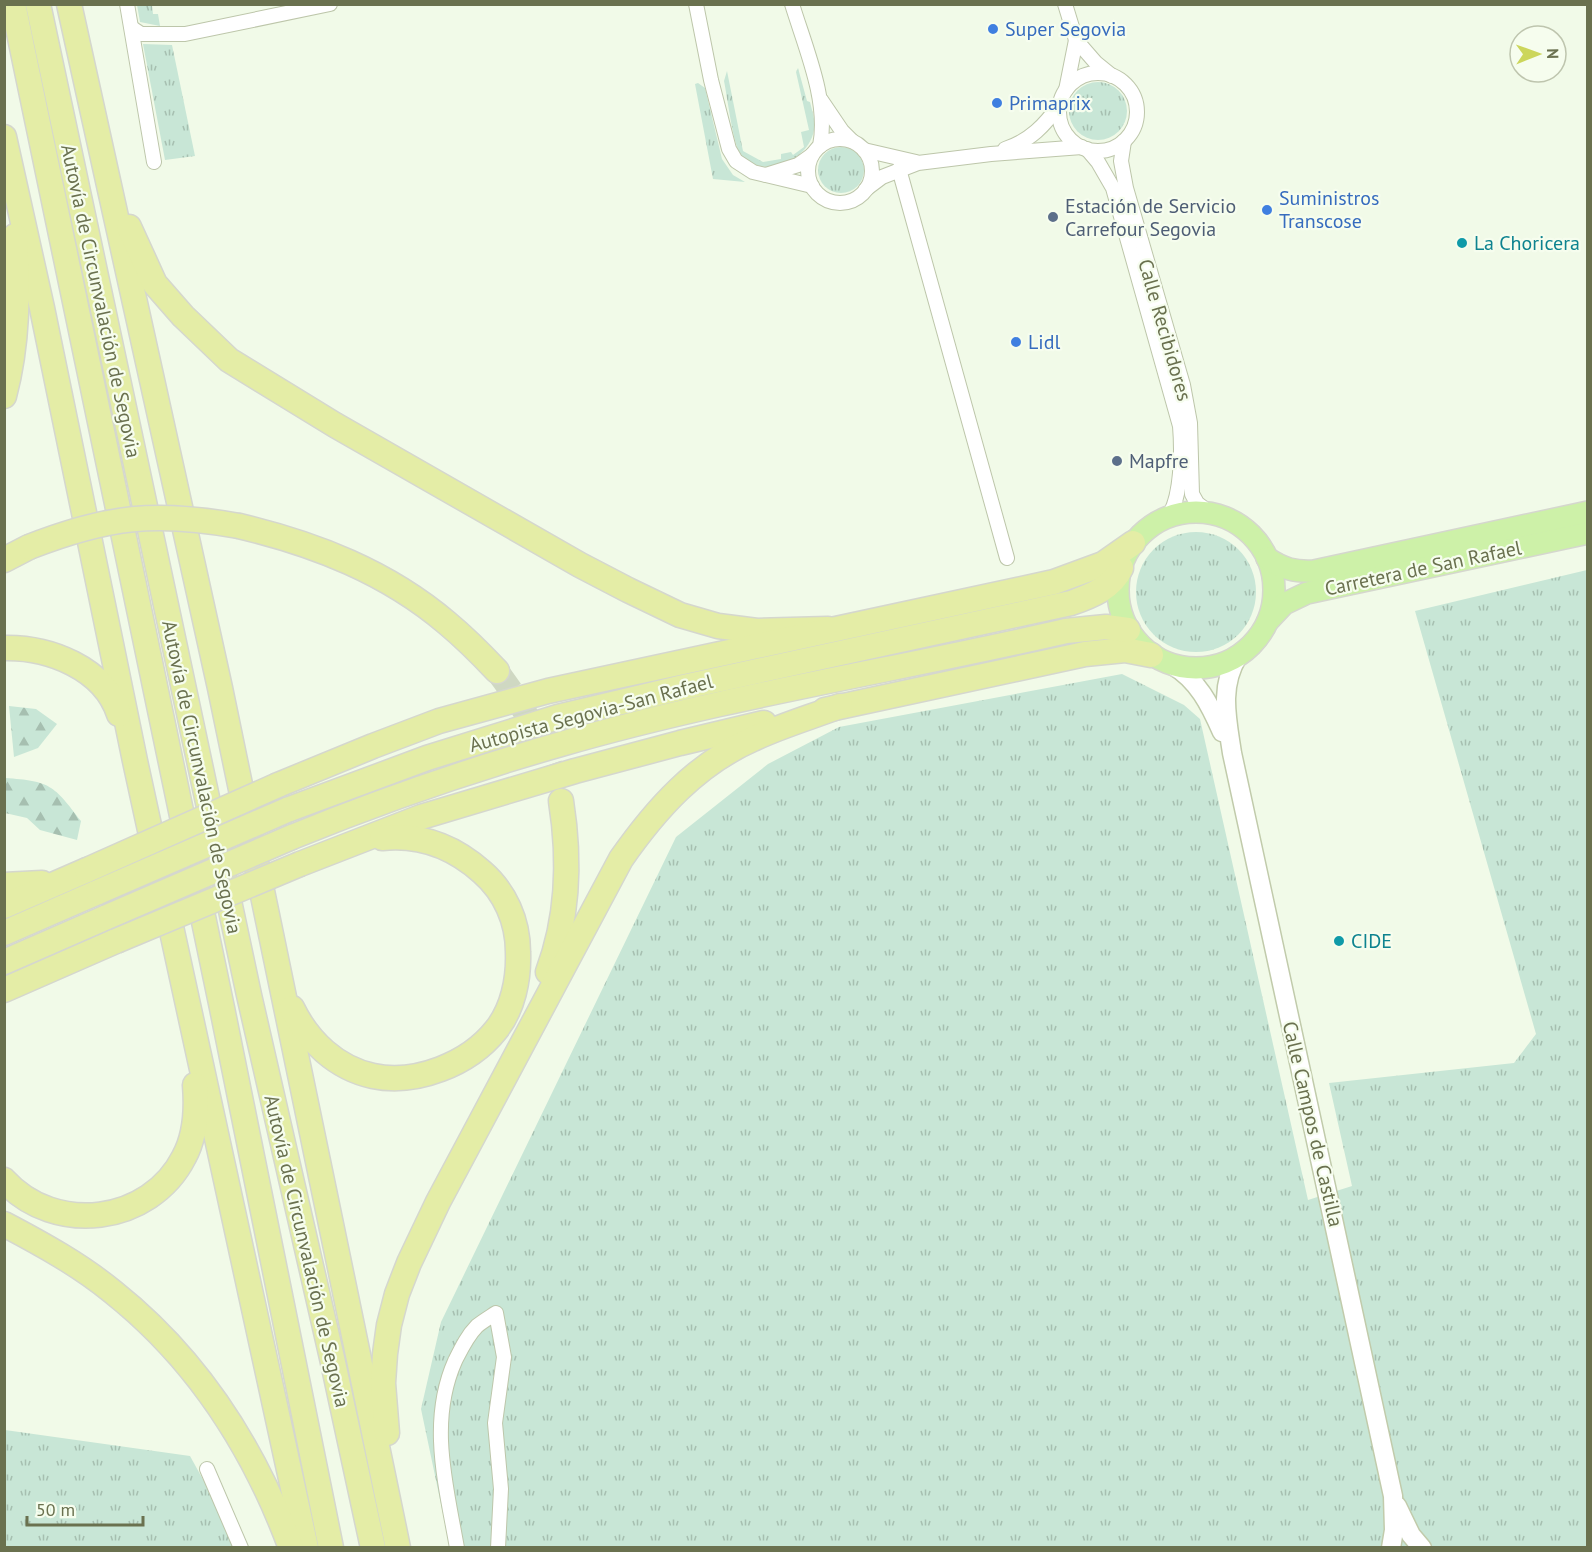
<svg xmlns="http://www.w3.org/2000/svg" width="1592" height="1552" viewBox="0 0 1592 1552" font-family="'PT Sans',sans-serif">
	<style>
		.grass { fill: url(#grass-tufts) }
		.forest { fill: url(#forest-firs) }
		.lines { fill: none; stroke-linecap: round; stroke-linejoin: round }
		.motorway-tunnel { stroke: #cfd8c2; stroke-width: 24; stroke-dasharray: 24 12; stroke-linecap: butt }
		.minor-casing { stroke: #bdc6aa; stroke-width: 16 }
		.secondary-casing { stroke: #c1cbab; stroke-width: 21 }
		.primary-casing { stroke: #d5d7ce; stroke-width: 24 }
		.motorway-casing { stroke: #d5d7ce; stroke-width: 27 }
		.minor { stroke: #fff; stroke-width: 14 }
		.secondary { stroke: #fff; stroke-width: 18 }
		.primary { stroke: #cdf1a8; stroke-width: 21 }
		.motorway { stroke: #e4eda6; stroke-width: 24 }
		.motorway-bridge-casing { stroke: #d5d7ce; stroke-width: 27; stroke-linecap: butt }
		.motorway-bridge { stroke: #e4eda6; stroke-width: 24 }
		.shop-dot { fill: #3f7fe0; stroke: #f6fdee; stroke-width: 2 }
		.service-dot { fill: #5c6f8a; stroke: #f6fdee; stroke-width: 2 }
		.culture-dot { fill: #0f9aa8; stroke: #f6fdee; stroke-width: 2 }
		.labels { text-anchor: middle; dominant-baseline: central; stroke-width: 4.5; stroke-linejoin: round; paint-order: stroke }
		.shop-label { font-size: 20px; fill: #366cbe; stroke: #f6fdee; text-anchor: start }
		.service-label { font-size: 20px; fill: #4e5e75; stroke: #f6fdee; text-anchor: start }
		.culture-label { font-size: 20px; fill: #0d838f; stroke: #f6fdee; text-anchor: start }
		.street-label { font-size: 20px; fill: #6a714f; stroke: #f6fdee }
	</style>
	<defs>
		<pattern id="grass-tufts" width="24" height="20" patternUnits="userSpaceOnUse" patternTransform="scale(1.5)"><rect width="24" height="20" fill="#c8e6d6"/><path d="M3 7l-1-3M5 7V3M7 7l1-3M15 17l-1-3M17 17v-4M19 17l1-3" fill="none" stroke="#a6bfb0"/></pattern>
		<pattern id="forest-firs" width="22" height="20" patternUnits="userSpaceOnUse" patternTransform="scale(1.5)"><rect width="22" height="20" fill="#c8e6d6"/><path d="M5 1l3.5 6h-7zM16 11l3.5 6h-7z" fill="#a6bfb0"/></pattern>
	</defs>
	<rect width="100%" height="100%" fill="#f1fae8"/>
	<g class="grass">
		<polygon points="137,5 152,5 153,14 158,14 160,26 140,22"/>
		<polygon points="143,44 172,45 195,156 165,160"/>
		<path d="M798,68L807,101L810,102C812,111 816,121 814,130C809,161 761,182 740,153C733,144 727,95 724,81L727,71L743,151L763,162L781,159V154L791,152L793,155L804,147L801,132L809,130L796,72Z"/>
		<circle cx="1098" cy="111" r="29"/>
		<polygon points="698,83 705,88 722,159 733,175 745,182 713,179 695,84"/>
		<circle cx="841" cy="170" r="23"/>
		<circle cx="1196" cy="592" r="60"/>
		<polygon points="1587,570 1587,1547 450,1547 421,1409 441,1322 676,837 768,764 839,727 1122,674 1184,705 1200,719 1308,1200 1352,1186 1329,1083 1514,1063 1536,1034 1415,611"/>
		<polygon points="5,1430 190,1456 237,1541 238,1548 5,1548"/>
	</g>
	<g class="forest">
		<polygon points="9,706 36,709 57,724 38,748 14,757"/>
		<path d="M5,778C50,781 54,785 81,821L77,840L40,830L27,818L5,813Z"/>
	</g>
	<g class="lines">
		<path class="motorway-tunnel" d="M497,671C528,713 549,749 561,801"/>
		<g class="minor-casing">
			<g id="minor">
				<polyline points="127,4 154,162"/>
				<polyline points="696,4 711,80 729,149 736,161 753,172 812,186"/>
				<path d="M792,4C805,47 829,101 820,146"/>
				<polyline points="1065,4 1076,40 1096,63 1112,76"/>
				<polyline points="132,28 141,34 185,34 330,4"/>
				<circle cx="1098" cy="112" r="39"/>
				<polyline points="1066,90 1076,40"/>
				<polyline points="821,100 842,131 852,141"/>
				<circle cx="840" cy="171" r="32"/>
				<polyline points="1124,141 1121,161 1126,188 1183,385 1190,423 1192,494 1197,503 1210,513"/>
				<path d="M1005,149C1030,141 1045,125 1060,104"/>
				<path d="M1087,149L1098,162L1113,188L1180,426C1182,450 1182,497 1168,517"/>
				<polyline points="864,150 916,162"/>
				<polyline points="899,169 1007,558"/>
				<polyline points="766,175 798,165 812,155"/>
				<polyline points="866,189 882,177 918,163 991,154 1082,147"/>
				<polyline points="207,1469 241,1548"/>
				<path d="M457,1548C446,1485 428,1422 455,1361C461,1349 467,1336 477,1326C483,1321 490,1317 496,1313L504,1357L495,1423L501,1489L498,1548"/>
			</g>
		</g>
		<g class="secondary-casing">
			<g id="secondary">
				<path d="M1238,656C1219,687 1227,719 1232,753C1285,1001 1340,1248 1393,1496L1394,1530L1391,1548"/>
				<path d="M1172,665C1198,680 1210,705 1222,732"/>
				<polyline points="1397,1506 1411,1535 1422,1548"/>
			</g>
		</g>
		<g class="primary-casing">
			<g id="primary">
				<circle cx="1196" cy="590" r="78"/>
				<path d="M1267,558C1283,569 1295,572 1314,571L1588,512"/>
				<polyline points="1268,621 1284,604 1307,593 1588,533"/>
			</g>
		</g>
		<g class="motorway-casing">
			<g id="motorway">
				<polyline points="13,4 222,1008 331,1548"/>
				<polyline points="38,4 249,995 332,1358 373,1548"/>
				<polyline points="69,4 220,688 398,1548"/>
				<polyline points="4,137 42,308 135,761 306,1548"/>
				<polyline points="129,227 155,284 183,316 229,360 335,425 580,565 628,590 680,615 718,626 757,631 828,629"/>
				<path d="M4,396C18,344 18,290 15,236"/>
				<path d="M239,526C315,544 387,572 447,623C465,638 481,654 497,671"/>
				<polyline points="4,560 29,547"/>
				<path d="M4,648C49,647 104,668 119,714"/>
				<polyline points="825,710 1085,654 1125,650 1151,655"/>
				<polyline points="278,785 373,746 439,721 548,691 1054,582 1103,564 1133,543"/>
				<path d="M287,810L427,758L558,717L684,687L1071,603C1091,596 1112,588 1121,568"/>
				<path d="M292,837C380,801 470,770 561,744C727,696 898,670 1066,631L1106,627L1128,630"/>
				<polyline points="300,864 421,817 575,771 680,743 764,723"/>
				<polyline points="4,885 42,883"/>
				<polyline points="4,906 87,870"/>
				<polyline points="4,933 98,892"/>
				<polyline points="4,962 107,917"/>
				<path d="M548,972C569,916 570,858 561,801"/>
				<polyline points="4,990 116,941"/>
				<path d="M292,1008C308,1041 336,1068 373,1076C416,1085 469,1064 496,1030C513,1009 519,979 518,952C518,921 505,892 482,872C454,847 420,834 382,838"/>
				<path d="M4,1180C55,1236 150,1224 184,1157C196,1135 197,1109 195,1085"/>
				<path d="M4,1224C42,1244 80,1265 113,1292C196,1358 254,1448 291,1548"/>
				<path d="M387,1433L383,1383L385,1354L389,1325L397,1294L409,1263L438,1202L621,859C656,809 696,764 753,739C780,726 811,717 840,706"/>
			</g>
		</g>
		<use href="#minor" class="minor"/>
		<use href="#secondary" class="secondary"/>
		<use href="#primary" class="primary"/>
		<use href="#motorway" class="motorway"/>
		<g class="motorway-bridge-casing">
			<g id="motorway-bridge">
				<path d="M29,547C108,516 156,511 239,526"/>
				<polyline points="87,870 278,785"/>
				<polyline points="98,892 287,810"/>
				<polyline points="107,917 292,837"/>
				<polyline points="116,941 300,864"/>
			</g>
		</g>
		<use href="#motorway-bridge" class="motorway-bridge"/>
	</g>
	<g class="shop-dot">
		<circle cx="993" cy="29" r="6"/>
		<circle cx="997" cy="103" r="6"/>
		<circle cx="1267" cy="210" r="6"/>
		<circle cx="1016" cy="342" r="6"/>
	</g>
	<g class="service-dot">
		<circle cx="1053" cy="217" r="6"/>
		<circle cx="1117" cy="461" r="6"/>
	</g>
	<g class="culture-dot">
		<circle cx="1462" cy="243" r="6"/>
		<circle cx="1339" cy="941" r="6"/>
	</g>
	<g class="labels">
		<g class="shop-label">
			<text x="1005" y="29">Super Segovia</text>
			<text x="1009" y="103">Primaprix</text>
			<text x="1279" y="198">Suministros<tspan x="1279" dy="23">Transcose</tspan></text>
			<text x="1028" y="342">Lidl</text>
		</g>
		<g class="service-label">
			<text x="1065" y="206">Estación de Servicio<tspan x="1065" dy="23">Carrefour Segovia</tspan></text>
			<text x="1129" y="461">Mapfre</text>
		</g>
		<g class="culture-label">
			<text x="1474" y="243">La Choricera</text>
			<text x="1351" y="941">CIDE</text>
		</g>
		<g class="street-label">
			<text transform="translate(101 301) rotate(78)">Autovía de Circunvalación de Segovia</text>
			<text transform="translate(1165 330) rotate(74)">Calle Recibidores</text>
			<text transform="translate(1423 568) rotate(-12)">Carretera de San Rafael</text>
			<text transform="translate(591 713) rotate(-15)">Autopista Segovia-San Rafael</text>
			<text transform="translate(202 777) rotate(78)">Autovía de Circunvalación de Segovia</text>
			<text transform="translate(1313 1124) rotate(77)">Calle Campos de Castilla</text>
			<text transform="translate(307 1251) rotate(77)">Autovía de Circunvalación de Segovia</text>
		</g>
	</g>
	<rect width="1592" height="1552" fill="none" stroke="#6a714f" stroke-width="12"/>
	<g transform="translate(1538 54) rotate(89)"><circle r="28" fill="#f6fdee" stroke="#bec5ae" stroke-width="1.5"/>
	<path d="M0-4.5L10 22L0 15L-10 22Z" fill="#ccd65b"/>
	<text y="-9" font-size="16" font-weight="bold" text-anchor="middle" fill="#6a714f">N</text>
	</g>
	<path d="M27 1516v9h116v-9" fill="none" stroke="#6a714f" stroke-width="3"/>
	<text x="36" y="1516" font-size="18" fill="#6a714f" stroke="#f6fdee" stroke-width="4.5" paint-order="stroke">50 m</text>
</svg>
